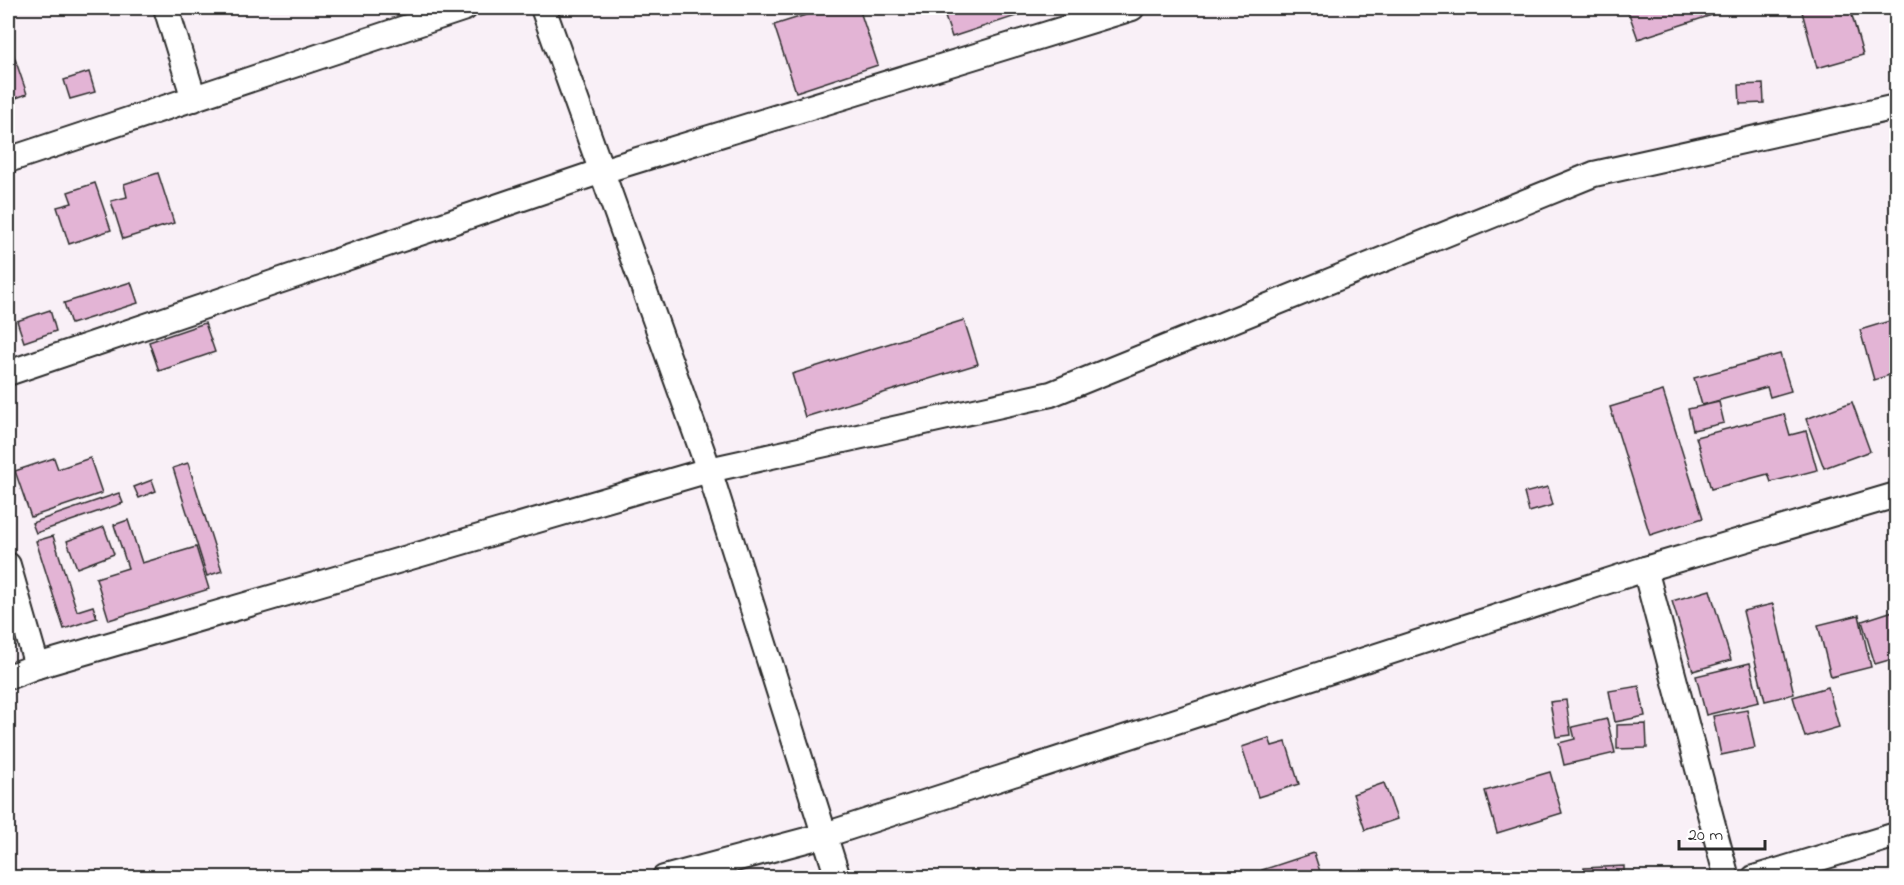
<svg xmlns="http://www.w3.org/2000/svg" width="1904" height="885" viewBox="0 0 1904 885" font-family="'Indie Flower',sans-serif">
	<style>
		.building { fill: #e3b4d5; stroke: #2b2b2b; stroke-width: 1.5 }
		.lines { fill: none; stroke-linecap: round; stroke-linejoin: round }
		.minor-casing { stroke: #2b2b2b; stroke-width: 28 }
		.minor { stroke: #fff; stroke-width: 24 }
	</style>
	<rect width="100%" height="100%" fill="#f9f0f7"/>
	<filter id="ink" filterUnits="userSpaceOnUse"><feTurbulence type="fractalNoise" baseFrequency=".0167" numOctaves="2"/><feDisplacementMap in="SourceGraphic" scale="12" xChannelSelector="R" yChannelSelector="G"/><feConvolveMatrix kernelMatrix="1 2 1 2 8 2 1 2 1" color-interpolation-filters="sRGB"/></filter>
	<g filter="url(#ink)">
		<g class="building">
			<polygon points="828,8 859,8 878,65 796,92 774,25"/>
			<polygon points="942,8 1040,8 952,37"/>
			<polygon points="1627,8 1713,8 1715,14 1638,39"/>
			<polygon points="1801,8 1850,8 1863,55 1817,68"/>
			<polygon points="12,50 27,94 8,101 8,51"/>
			<polygon points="89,72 95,92 70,99 64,80"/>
			<polygon points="1763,84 1764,103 1740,104 1739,85"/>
			<polygon points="158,173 174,223 123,239 111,201 127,197 124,184"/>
			<polygon points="95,183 111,230 69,244 57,207 72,203 68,192"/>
			<polygon points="131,282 138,303 71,324 64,303"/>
			<polygon points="50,310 56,331 24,342 17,321"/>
			<polygon points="1896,319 1896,373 1874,380 1860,330"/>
			<polygon points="964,320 978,364 805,417 792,374"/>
			<polygon points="205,323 215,352 159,371 149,342"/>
			<polygon points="1780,354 1791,391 1770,397 1767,387 1702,405 1694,378"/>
			<polygon points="1663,391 1703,518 1650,535 1610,407"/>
			<polygon points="1719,402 1724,423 1693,430 1688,409"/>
			<polygon points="1852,402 1870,451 1824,468 1806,419"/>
			<polygon points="1784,414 1790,435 1806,431 1817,470 1771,482 1768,474 1711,489 1696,437"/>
			<polygon points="54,458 58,469 90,458 102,493 31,517 15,471"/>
			<polygon points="188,463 222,571 207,576 173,468"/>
			<polygon points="152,480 156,491 139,498 134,487"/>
			<polygon points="1548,487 1553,505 1529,512 1524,493"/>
			<polygon points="119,493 123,503 36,533 32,523"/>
			<polygon points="128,520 142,563 196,547 209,589 109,620 96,578 128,568 114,525"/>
			<polygon points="104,527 114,554 77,568 67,541"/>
			<polygon points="53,536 77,611 93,606 97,618 64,629 36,541"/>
			<polygon points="1710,590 1731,660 1693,671 1672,601"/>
			<polygon points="1773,604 1794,694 1765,701 1743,611"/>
			<polygon points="1893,611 1896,622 1896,658 1875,664 1862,621"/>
			<polygon points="1859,615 1871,667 1831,677 1818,625"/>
			<polygon points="1750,663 1759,702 1706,715 1696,676"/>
			<polygon points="1639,686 1645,716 1615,722 1609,691"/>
			<polygon points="1828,687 1839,727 1805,737 1793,697"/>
			<polygon points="1566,700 1571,735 1556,737 1550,702"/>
			<polygon points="1747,710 1755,748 1721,755 1713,716"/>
			<polygon points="1607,719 1615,753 1564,765 1559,743 1575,739 1572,727"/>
			<polygon points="1646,724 1647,748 1617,749 1617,725"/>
			<polygon points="1269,738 1272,746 1286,742 1299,784 1258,797 1242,747"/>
			<polygon points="1550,772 1562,813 1497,833 1485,791"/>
			<polygon points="1384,783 1397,819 1365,830 1353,794"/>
			<polygon points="1314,853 1322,878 1265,878 1262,870"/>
			<polygon points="1624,866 1624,878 1585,878 1584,868"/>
		</g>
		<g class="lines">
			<g class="minor-casing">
				<g id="minor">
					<polyline points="166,8 194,99"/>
					<polyline points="543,8 709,470 838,878"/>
					<polyline points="8,160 465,8"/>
					<polyline points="8,373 602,171 1132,8"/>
					<polyline points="8,565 37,666"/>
					<polyline points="1645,569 1727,878"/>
					<polyline points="8,677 37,666 709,470 1051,394 1594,174 1896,107"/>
					<polyline points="664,878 825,835 1645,569 1896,495"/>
					<polyline points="1754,878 1896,835"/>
				</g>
			</g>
			<use href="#minor" class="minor"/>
		</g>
	</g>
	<rect width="1904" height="885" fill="none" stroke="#fff" stroke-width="30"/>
	<rect x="15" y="15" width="1874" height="855" fill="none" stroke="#2b2b2b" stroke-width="2" filter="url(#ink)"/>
	<path d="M1679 840v9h86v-9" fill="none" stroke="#2b2b2b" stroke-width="3"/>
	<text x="1688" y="840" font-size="18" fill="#2b2b2b" stroke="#ffffff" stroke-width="4.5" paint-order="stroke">20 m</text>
</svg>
